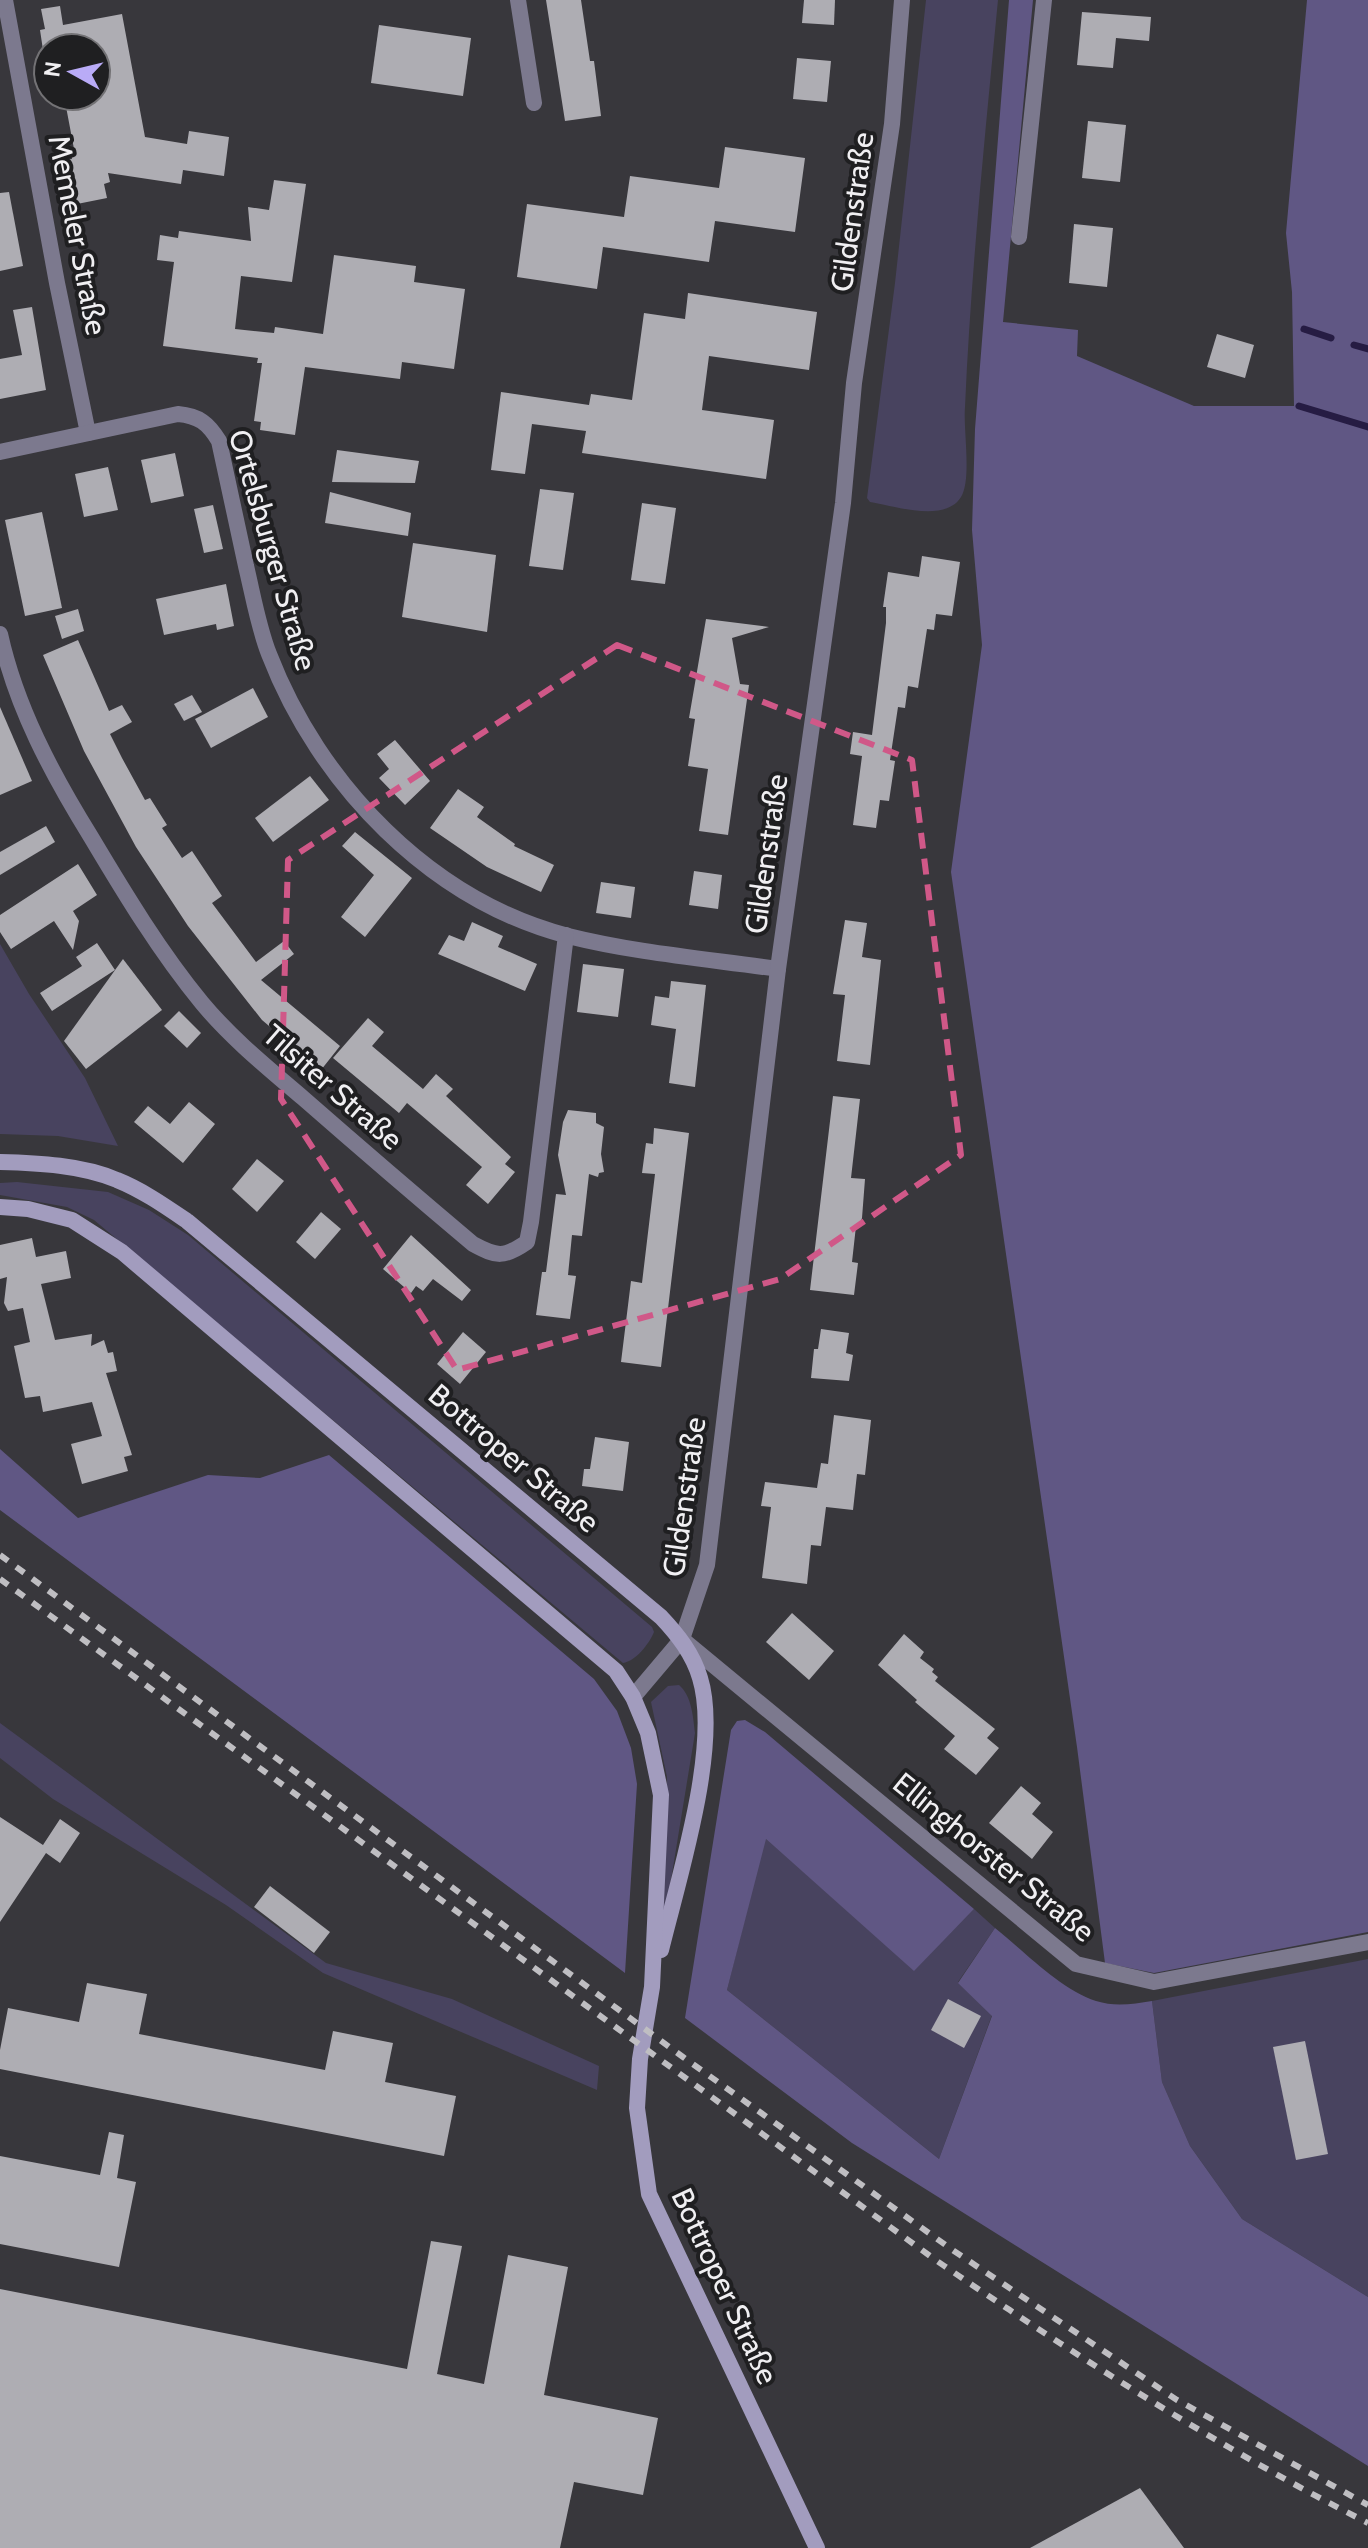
<svg xmlns="http://www.w3.org/2000/svg" width="1368" height="2548" viewBox="0 0 1368 2548" font-family="Cabin,sans-serif">
	<style>
		.green { fill: #48435f }
		.forest { fill: #605784 }
		.lines { fill: none; stroke-linecap: round; stroke-linejoin: round }
		.stream { stroke: #261c43; stroke-width: 7 }
		.building { fill: #aeadb3 }
		.minor { stroke: #7c798e; stroke-width: 16 }
		.tertiary { stroke: #7c798e; stroke-width: 16 }
		.secondary { stroke: #a29cbe; stroke-width: 16 }
		.rail { stroke: #bfbec2; stroke-width: 6; stroke-dasharray: 10 10; stroke-linecap: butt }
		.marked { fill: none; stroke: #d05888; stroke-width: 6; stroke-dasharray: 16 10; stroke-linejoin: round }
		.labels { text-anchor: middle; dominant-baseline: central; stroke-width: 8; stroke-linejoin: round; paint-order: stroke }
		.street-label { font-size: 30px; fill: #f0eff2; stroke: #1f1f21 }
	</style>
	<rect width="100%" height="100%" fill="#38373c"/>
	<g class="green">
		<path d="M926,0H998C985,135 971,271 965,407C963,429 972,479 961,497C945,523 895,506 870,502L867,498L895,283Z"/>
		<polygon points="0,944 29,994 85,1078 118,1146 58,1136 0,1134"/>
		<path d="M17,1182L108,1192L149,1210L188,1235L652,1627L654,1632C649,1644 636,1661 623,1663L94,1220L67,1207L0,1195V1183Z"/>
		<path d="M679,1685C692,1696 693,1717 695,1733L661,1941L667,1777L651,1702L668,1686Z"/>
		<polygon points="0,1723 326,1963 452,1999 599,2066 597,2090 323,1973 226,1905 53,1799 0,1758"/>
		<polygon points="765,1838 914,1970 974,1909 995,1928 958,1982 992,2015 939,2159 727,1990"/>
		<polygon points="1368,1959 1368,2297 1242,2219 1190,2146 1162,2082 1152,2001"/>
	</g>
	<g class="forest">
		<polygon points="1009,0 1033,0 1003,322 1078,330 1077,356 1194,406 1294,406 1292,292 1286,233 1307,0 1368,0 1368,1932 1154,1973 1105,1963 1077,1747 951,872 982,645 972,530 975,429"/>
		<polygon points="0,1449 78,1518 208,1475 260,1478 329,1455 594,1679 617,1711 631,1748 637,1784 625,1973 0,1510"/>
		<path d="M745,1720L765,1732L974,1909L914,1971L766,1839L727,1990L939,2159L992,2016L958,1983L995,1928C1024,1951 1061,1990 1096,2001C1115,2007 1133,2004 1152,2001L1162,2082L1190,2146L1242,2219L1368,2297V2466L852,2143L685,2018L731,1730L737,1721Z"/>
	</g>
	<g class="lines">
		<g class="stream">
			<polyline points="1304,329 1331,338"/>
			<polyline points="1354,345 1368,349"/>
			<polyline points="1299,406 1368,427"/>
		</g>
	</g>
	<g class="building">
		<polygon points="546,0 581,0 590,61 594,61 601,116 565,121"/>
		<polygon points="804,0 835,0 834,25 802,23"/>
		<polygon points="60,6 63,25 122,14 145,137 187,144 189,131 229,137 224,176 183,170 181,184 108,173 110,182 104,184 107,198 72,205 63,160 72,159 70,150 74,149 64,96 96,96 96,48 43,50 40,30 45,29 41,9"/>
		<polygon points="1082,12 1151,17 1149,41 1116,38 1113,68 1077,65"/>
		<polygon points="379,25 471,38 463,96 371,83"/>
		<polygon points="797,58 831,61 827,102 793,99"/>
		<polygon points="1088,121 1126,125 1120,182 1082,178"/>
		<polygon points="725,147 805,158 795,232 715,221 709,262 603,247 597,289 517,277 527,204 624,217 630,176 719,188"/>
		<polygon points="274,180 306,184 292,282 241,276 235,329 274,333 275,327 323,334 334,255 416,266 414,282 465,289 454,369 402,362 400,379 305,367 295,435 260,430 261,422 254,421 262,363 257,363 258,358 163,346 174,262 157,260 160,235 178,238 179,231 251,241 248,207 269,210"/>
		<polygon points="9,192 23,266 0,271 0,193"/>
		<polygon points="1074,224 1113,228 1107,287 1069,283"/>
		<polygon points="688,293 817,312 809,370 709,356 702,410 774,420 766,479 582,453 586,431 532,424 525,474 491,470 501,392 589,405 591,394 632,400 644,313 685,319"/>
		<polygon points="32,307 46,390 0,399 0,359 22,355 13,310"/>
		<polygon points="1217,334 1254,345 1245,378 1207,367"/>
		<polygon points="337,450 419,461 415,483 332,482"/>
		<polygon points="175,453 184,496 151,503 141,460"/>
		<polygon points="108,467 118,510 84,517 75,474"/>
		<polygon points="540,489 574,493 563,570 529,566"/>
		<polygon points="330,492 411,513 408,536 325,523"/>
		<polygon points="642,503 676,508 665,584 631,580"/>
		<polygon points="213,505 223,549 204,553 194,509"/>
		<polygon points="42,512 62,608 25,616 5,520"/>
		<polygon points="413,543 496,555 487,632 402,617"/>
		<polygon points="922,556 960,562 952,616 936,614 934,630 927,629 918,688 908,686 905,708 898,707 890,760 895,761 889,801 880,800 876,828 853,825 862,756 850,754 853,732 872,735 886,623 886,607 883,607 888,572 919,577"/>
		<polygon points="226,584 234,626 217,630 216,624 164,635 156,599"/>
		<polygon points="78,609 84,631 62,639 55,616"/>
		<polygon points="706,619 769,627 732,638 740,684 749,685 728,835 699,831 708,769 688,766 695,719 689,718"/>
		<polygon points="78,640 109,711 122,705 132,722 110,734 122,758 145,800 150,798 167,825 162,828 182,858 192,851 222,896 212,903 256,962 284,941 294,954 261,980 340,1046 321,1070 262,1020 188,926 136,847 84,751 43,655"/>
		<polygon points="253,688 268,717 211,748 195,719"/>
		<polygon points="192,695 202,712 184,721 174,704"/>
		<polygon points="0,707 32,781 0,795"/>
		<polygon points="395,740 430,781 405,805 379,778 389,769 377,754"/>
		<polygon points="310,776 329,800 273,842 255,818"/>
		<polygon points="458,789 484,807 477,817 515,844 514,846 554,865 541,892 487,867 430,828"/>
		<polygon points="46,826 55,842 0,875 0,852"/>
		<polygon points="355,832 412,878 365,937 341,917 374,875 342,846"/>
		<polygon points="78,864 97,895 73,911 79,921 73,950 54,921 11,949 0,932 0,915"/>
		<polygon points="694,871 722,875 718,909 689,905"/>
		<polygon points="601,882 635,887 631,918 596,913"/>
		<polygon points="845,920 867,923 862,957 881,960 870,1065 837,1061 845,995 833,994"/>
		<polygon points="472,922 503,936 498,947 537,964 525,991 438,954 449,935 464,941"/>
		<polygon points="97,943 115,970 52,1011 40,993 82,966 76,957"/>
		<polygon points="123,959 162,1010 86,1069 64,1041"/>
		<polygon points="583,964 624,969 618,1017 577,1012"/>
		<polygon points="671,981 706,985 695,1087 669,1083 676,1029 651,1025 655,996 669,998"/>
		<polygon points="179,1011 201,1033 187,1048 164,1026"/>
		<polygon points="368,1018 384,1032 372,1046 423,1089 436,1074 453,1089 446,1096 511,1157 505,1164 515,1172 488,1204 466,1185 482,1167 407,1103 399,1113 333,1058"/>
		<polygon points="833,1096 860,1099 851,1178 865,1179 862,1218 859,1227 856,1226 852,1262 858,1263 854,1295 810,1290"/>
		<polygon points="189,1102 215,1124 183,1163 134,1122 148,1106 170,1124"/>
		<polygon points="568,1110 596,1113 596,1123 604,1127 601,1154 604,1172 599,1173 598,1177 589,1174 582,1236 572,1235 568,1275 576,1276 570,1319 536,1315 542,1272 546,1272 556,1194 566,1195 558,1155 563,1122"/>
		<polygon points="654,1128 689,1133 661,1367 621,1362 631,1281 642,1283 655,1174 642,1173 646,1143 653,1144"/>
		<polygon points="257,1159 284,1181 257,1212 232,1189"/>
		<polygon points="321,1212 341,1229 315,1259 296,1242"/>
		<polygon points="411,1235 471,1290 462,1301 433,1279 423,1291 416,1286 411,1293 383,1269"/>
		<polygon points="32,1238 36,1257 66,1251 71,1278 41,1284 55,1340 92,1334 91,1346 104,1340 108,1353 113,1352 117,1371 106,1373 132,1455 124,1457 128,1471 82,1484 71,1444 102,1436 92,1402 43,1412 40,1396 25,1398 14,1346 30,1342 23,1308 8,1311 4,1303 7,1277 0,1279 0,1245"/>
		<polygon points="821,1329 849,1333 846,1353 853,1355 849,1381 811,1378 814,1349 818,1349"/>
		<polygon points="463,1332 486,1352 460,1384 437,1364"/>
		<polygon points="834,1415 871,1420 865,1475 857,1474 853,1510 826,1507 821,1546 811,1545 807,1584 762,1578 771,1507 761,1506 765,1482 817,1488 821,1463 828,1464"/>
		<polygon points="595,1437 629,1442 623,1491 582,1486 584,1469 590,1469"/>
		<polygon points="792,1613 834,1651 809,1680 766,1642"/>
		<polygon points="904,1634 924,1652 920,1658 934,1669 932,1672 938,1677 935,1681 995,1729 987,1738 999,1748 976,1775 944,1749 955,1736 915,1702 917,1700 878,1665"/>
		<polygon points="1021,1786 1041,1803 1032,1814 1053,1832 1032,1859 989,1823"/>
		<polygon points="0,1817 43,1845 60,1819 80,1833 60,1863 46,1853 0,1922"/>
		<polygon points="270,1886 330,1932 314,1953 254,1907"/>
		<polygon points="87,1983 147,1994 139,2034 325,2070 333,2031 393,2043 385,2082 456,2096 444,2156 0,2069 0,2050 8,2008 79,2022"/>
		<polygon points="948,1999 981,2016 964,2048 931,2030"/>
		<polygon points="1305,2041 1328,2154 1296,2160 1273,2047"/>
		<polygon points="109,2132 124,2135 117,2178 136,2182 119,2267 0,2244 0,2156 100,2175"/>
		<polygon points="431,2241 462,2246 437,2374 484,2384 508,2255 568,2267 544,2395 658,2418 643,2495 574,2482 560,2548 0,2548 0,2289 407,2369"/>
		<polygon points="1140,2488 1184,2548 1030,2548"/>
	</g>
	<g class="lines">
		<g class="minor">
			<polyline points="5,0 57,283 88,433"/>
			<polyline points="518,0 534,103"/>
			<polyline points="1019,237 1044,0"/>
			<path d="M0,452L178,414C199,416 208,423 219,441C228,482 237,524 246,566C253,595 258,626 269,654C319,784 430,900 568,936C636,953 708,959 778,969"/>
			<path d="M0,634C16,707 52,774 91,837C125,894 160,952 202,1003C232,1039 268,1068 303,1098C359,1147 416,1196 473,1244C497,1257 504,1258 527,1242L531,1222L566,935"/>
			<polyline points="683,1640 1076,1964 1154,1982 1368,1942"/>
		</g>
		<polyline class="tertiary" points="633,1697 682,1639 707,1565 778,969 843,503 854,383 892,124 902,0"/>
		<g class="secondary">
			<path d="M0,1162C38,1163 82,1165 117,1180C142,1190 165,1206 187,1221L661,1617C678,1635 693,1654 700,1678C721,1746 678,1880 661,1950"/>
			<polyline points="0,1207 28,1209 72,1220 122,1252 616,1671 633,1697 648,1733 661,1795 652,1987 640,2059 637,2108 649,2194 817,2548"/>
		</g>
		<g class="rail">
			<polyline points="0,1555 683,2057 954,2251 1177,2400 1368,2505"/>
			<path d="M0,1579L937,2261C1076,2356 1218,2447 1368,2523"/>
		</g>
	</g>
	<path class="marked" d="M617,645L912,760L961,1155L780,1279L457,1370L281,1099L288,860Z"/>
	<g class="labels">
		<g class="street-label">
			<text transform="translate(852 212) rotate(-82)">Gildenstraße</text>
			<text transform="translate(78 235) rotate(79)">Memeler Straße</text>
			<text transform="translate(273 550) rotate(74)">Ortelsburger Straße</text>
			<text transform="translate(766 854) rotate(-82)">Gildenstraße</text>
			<text transform="translate(333 1087) rotate(41)">Tilsiter Straße</text>
			<text transform="translate(514 1458) rotate(40)">Bottroper Straße</text>
			<text transform="translate(684 1497) rotate(-82)">Gildenstraße</text>
			<text transform="translate(994 1857) rotate(39)">Ellinghorster Straße</text>
			<text transform="translate(725 2286) rotate(65)">Bottroper Straße</text>
		</g>
	</g>
	<g transform="translate(72 72) rotate(278)"><circle r="38" fill="#1f1f21" stroke="#737275" stroke-width="2"/>
	<path d="M0-6L14 30L0 20L-14 30Z" fill="#b9abf7"/>
	<text y="-12" font-size="22" font-weight="bold" text-anchor="middle" fill="#f0eff2">N</text>
	</g>
</svg>
